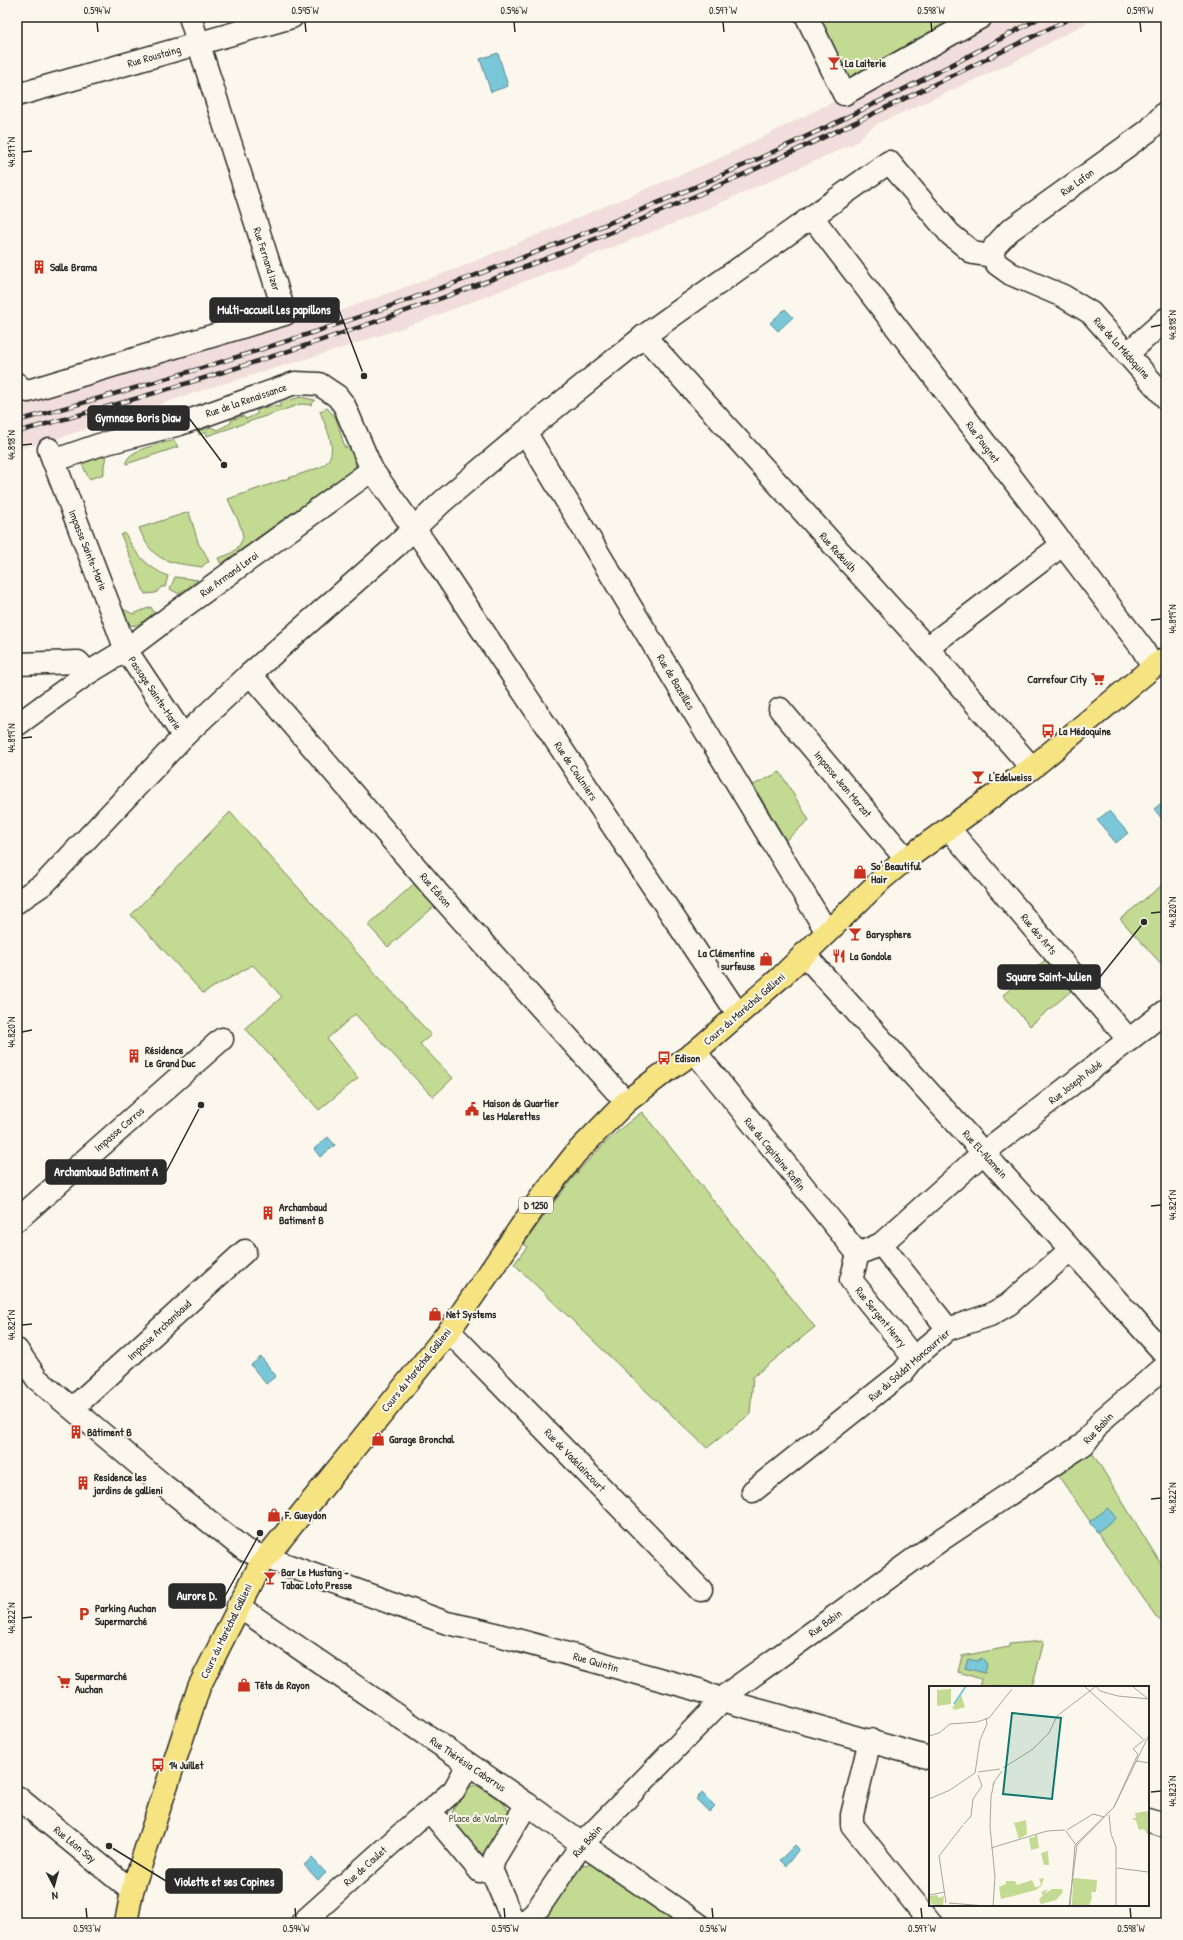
<svg xmlns="http://www.w3.org/2000/svg" width="1183" height="1940" viewBox="0 0 1183 1940" font-family="'Patrick Hand',sans-serif">
	<style>
		.built { fill: #f1dddb }
		.green { fill: #c2da91; stroke: #76825e }
		.water { fill: #7ac7d9; stroke: #5a8993 }
		.lines { fill: none; stroke-linecap: round; stroke-linejoin: round }
		.minor-casing { stroke: #2b2b2b; stroke-width: 25 }
		.major-casing { stroke: #2b2b2b; stroke-width: 25 }
		.minor { stroke: #fbf7ec; stroke-width: 22 }
		.major { stroke: #f6e381; stroke-width: 22 }
		.rail-casing { stroke: #2b2b2b; stroke-width: 4.5 }
		.rail { stroke: #fbf7ec; stroke-width: 3; stroke-dasharray: 9; stroke-linecap: butt }
		.ticks { fill: none; stroke: #2b2b2b; stroke-width: 1.5 }
		.labels { text-anchor: middle; dominant-baseline: central; stroke-width: 4; stroke-linejoin: round; paint-order: stroke }
		.shield { fill: #fbf7ec; stroke: #696865; stroke-width: 1 }
		.shield-label { font-size: 10px; font-weight: bold; fill: #2b2b2b }
		.street-label { font-size: 11px; fill: #2b2b2b; stroke: #fbf7ec }
		.poi-label { font-size: 11px; font-weight: bold; fill: #2b2b2b; stroke: #fbf7ec; text-anchor: start }
		.park-label { font-size: 11px; fill: #515744; stroke: #fbf7ec }
		.inset-river { fill: none; stroke: #7ac7d9; stroke-width: 2 }
		.inset-road { fill: none; stroke: #a8a59f; stroke-width: 1 }
		.view { fill: #0f766e; fill-opacity: 0.15; stroke: #0f766e; stroke-width: 2 }
		.inset-edge { fill: none; stroke: #2b2b2b; stroke-width: 2 }
		.leader { fill: none; stroke: #2b2b2b; stroke-width: 1.5 }
		.callout-dot { fill: #2b2b2b; stroke: #fbf7ec; stroke-width: 1.5 }
		.callout { fill: #2b2b2b; stroke: #2b2b2b; stroke-width: 1.5 }
		.callout-label { font-size: 12px; text-anchor: middle; font-weight: bold; fill: #fff }
		.neatline { fill: none; stroke: #2b2b2b; stroke-width: 1.5 }
		.ticks-label { font-size: 10px; text-anchor: middle; fill: #2b2b2b }
	</style>
	<rect width="100%" height="100%" fill="#fbf7ec"/>
	<filter id="ink" filterUnits="userSpaceOnUse"><feTurbulence type="fractalNoise" baseFrequency=".025" numOctaves="2"/><feDisplacementMap in="SourceGraphic" scale="8" xChannelSelector="R" yChannelSelector="G"/><feConvolveMatrix kernelMatrix="1 2 1 2 8 2 1 2 1" color-interpolation-filters="sRGB"/></filter>
	<g filter="url(#ink)">
		<polygon class="built" points="1005,17 1097,17 1018,60 879,123 866,132 857,142 680,221 417,323 336,350 206,389 56,439 17,449 17,399 301,319 331,314 456,269 720,158 833,102 904,72"/>
		<g class="green">
			<polygon points="817,17 959,17 848,82"/>
			<polygon points="300,397 315,400 311,405 301,404 207,436 206,432 199,435 198,431 211,427 217,430 231,423 231,420 243,416 246,419 257,414 257,410 270,406 280,407 280,403"/>
			<path d="M327,408L336,418L345,448L351,446L356,463L355,468L221,564L218,558C231,555 238,550 243,538C242,524 233,512 228,499L321,467C342,454 326,429 320,411Z"/>
			<path d="M174,440L178,447L126,464C126,449 162,444 174,440Z"/>
			<polygon points="107,453 104,465 104,474 89,479 81,462"/>
			<path d="M189,512L199,545L204,551L209,562L206,563L202,567C168,562 153,563 139,528Z"/>
			<path d="M125,533C134,553 148,568 168,576L165,587H161L156,593L145,594L121,535Z"/>
			<polygon points="175,577 198,580 179,594 170,589"/>
			<path d="M151,607L154,613C147,618 138,628 130,625L123,609L133,614Z"/>
			<polygon points="780,772 809,820 786,840 753,785"/>
			<polygon points="230,812 431,1035 420,1044 453,1078 433,1097 355,1014 327,1039 358,1078 319,1110 245,1028 282,997 253,965 203,993 131,915"/>
			<polygon points="416,882 436,905 388,947 368,925"/>
			<polygon points="1166,882 1166,969 1120,919"/>
			<polygon points="1045,960 1071,991 1030,1026 1003,995"/>
			<path d="M642,1112L815,1327L753,1377L750,1414L707,1448L630,1376L514,1264L527,1247L524,1244C561,1192 589,1151 642,1112Z"/>
			<polygon points="1088,1446 1166,1572 1166,1620 1161,1621 1157,1618 1055,1471"/>
			<polygon points="1044,1641 1032,1687 979,1687 981,1679 958,1672 962,1656 1009,1647 1009,1644"/>
			<path d="M476,1785L503,1802L509,1812L488,1851L484,1854L477,1853L451,1820C452,1807 461,1787 476,1785Z"/>
			<polygon points="593,1864 678,1923 542,1923 581,1865"/>
		</g>
		<g class="water">
			<polygon points="498,53 508,86 491,92 480,59"/>
			<polygon points="785,309 793,317 778,331 770,323"/>
			<polygon points="1166,799 1166,824 1154,809"/>
			<polygon points="1109,811 1128,833 1116,843 1097,820"/>
			<polygon points="328,1137 335,1145 320,1157 314,1149"/>
			<polygon points="261,1357 276,1376 266,1384 251,1365"/>
			<polygon points="1108,1508 1116,1518 1097,1532 1089,1522"/>
			<polygon points="982,1658 987,1664 985,1673 965,1668 968,1659 977,1661"/>
			<polygon points="702,1793 715,1806 709,1812 696,1799"/>
			<polygon points="795,1845 799,1849 786,1866 780,1860"/>
			<polygon points="312,1858 326,1873 318,1880 304,1865"/>
		</g>
		<g class="lines">
			<g class="minor-casing">
				<g id="minor">
					<polyline points="807,17 844,94 981,17"/>
					<polyline points="17,95 292,17"/>
					<polyline points="812,217 1142,648 1153,667"/>
					<polyline points="992,256 995,246 1009,231 1148,131 1166,112"/>
					<polyline points="644,336 927,648 1032,768"/>
					<polyline points="1127,354 1166,319"/>
					<polyline points="17,384 18,387 28,391 285,314 190,17"/>
					<polyline points="525,432 827,932"/>
					<polyline points="49,449 126,650 180,731 184,736"/>
					<polyline points="53,461 99,445 180,424 295,383 319,384 337,396 344,405 372,470 425,544 738,1014"/>
					<polyline points="927,648 1062,545"/>
					<polyline points="17,664 78,662 88,673"/>
					<polyline points="250,674 436,891 626,1102"/>
					<polyline points="780,709 906,859"/>
					<polyline points="17,725 88,673 126,650 175,613 372,470"/>
					<polyline points="949,829 1129,1040"/>
					<polyline points="17,902 45,883 184,736 250,674 397,545 442,502 525,432 644,336 889,162 950,234 973,253 992,256 997,264 1011,274 1063,296 1091,313 1166,398"/>
					<polyline points="804,954 1166,1355"/>
					<polyline points="695,1052 858,1254"/>
					<polyline points="17,1220 222,1039"/>
					<polyline points="881,1244 948,1329"/>
					<polyline points="858,1254 881,1244 983,1153 1166,1011"/>
					<polyline points="858,1254 851,1280 914,1358"/>
					<polyline points="449,1331 701,1590"/>
					<polyline points="17,1350 37,1379 162,1484 245,1550 447,1623 484,1631 699,1690 722,1700 930,1758"/>
					<polyline points="73,1408 245,1251"/>
					<polyline points="753,1491 903,1372 914,1358 948,1329 990,1315 1009,1304 1070,1250"/>
					<polyline points="238,1606 527,1804 582,1844 697,1923"/>
					<polyline points="870,1740 852,1815 852,1825 931,1923"/>
					<polyline points="468,1765 454,1790 430,1811 480,1871 491,1869"/>
					<polyline points="17,1797 132,1891"/>
					<polyline points="1148,1820 1166,1826"/>
					<polyline points="302,1923 416,1821 430,1811"/>
					<polyline points="514,1923 491,1869 495,1857 527,1804"/>
					<polyline points="524,1923 535,1913 582,1844 730,1692 942,1539 1084,1444 1103,1419 1166,1366"/>
				</g>
			</g>
			<g class="major-casing">
				<polyline id="major" points="126,1923 132,1891 199,1687 260,1565 449,1331 542,1196 576,1153 626,1102 661,1075 695,1052 781,977 882,879 906,859 1032,768 1153,667 1166,658"/>
			</g>
			<use href="#minor" class="minor"/>
			<use href="#major" class="major"/>
			<g class="rail-casing">
				<g id="rail">
					<path d="M17,421C372,326 719,195 1041,17"/>
					<path d="M17,432C217,378 415,313 607,234C765,168 919,92 1073,17"/>
				</g>
			</g>
			<use href="#rail" class="rail"/>
		</g>
	</g>
	<path class="ticks" d="M97,22L98,32M305,22L306,32M514,22L515,32M723,22L724,32M931,22L932,32M1140,22L1141,32M22,152L32,151M1151,327L1161,325M22,445L32,444M1151,620L1161,619M22,738L32,737M1151,913L1161,912M22,1032L32,1030M1151,1206L1161,1205M22,1325L32,1324M1151,1499L1161,1498M22,1618L32,1617M1151,1792L1161,1791M86,1908L87,1918M295,1908L296,1918M504,1908L505,1918M712,1908L713,1918M921,1908L922,1918M1130,1908L1131,1918"/>
	<defs>
		<g id="bar-bare" transform="scale(1.08)"><path d="M-6-5H6L.8 .8V4.5H3.5V6h-7V4.5H-.8V.8Z" fill="#c8321e" stroke="#fbf7ec" stroke-width="2.5" paint-order="stroke"/></g>
		<g id="building-bare" transform="scale(1.08)"><path d="M-4-6H4V6H1V3H-1V6H-4ZM-2.5-4.3h1.7v1.8h-1.7ZM.8-4.3h1.7v1.8H.8ZM-2.5-1h1.7V.8h-1.7ZM.8-1h1.7V.8H.8Z" fill="#c8321e" stroke="#fbf7ec" stroke-width="2.5" paint-order="stroke"/></g>
		<g id="supermarket-bare" transform="scale(1.08)"><path d="M-6-5.5h2.5l.6 2H6L4.5 2H-2.5L-4.4-4H-6ZM-1.5 3.2a1.3 1.3 0 1 0 .1 0ZM3 3.2a1.3 1.3 0 1 0 .1 0Z" fill="#c8321e" stroke="#fbf7ec" stroke-width="2.5" paint-order="stroke"/></g>
		<g id="bus-bare" transform="scale(1.08)"><path d="M-5-6H5V4H4V6H2V4H-2V6H-4V4H-5ZM-3.5-4V0h7V-4ZM-3.5 1.2v1.5H-2V1.2ZM2 1.2v1.5H3.5V1.2Z" fill="#c8321e" stroke="#fbf7ec" stroke-width="2.5" paint-order="stroke"/></g>
		<g id="shop-bare" transform="scale(1.08)"><path d="M-5-2.5h2.3a2.7 3.5 0 0 1 5.4 0H5L5.5 6h-11ZM-1.5-2.5h3a1.5 2.3 0 0 0-3 0Z" fill="#c8321e" stroke="#fbf7ec" stroke-width="2.5" paint-order="stroke"/></g>
		<g id="restaurant-bare" transform="scale(1.08)"><path d="M-5-6h1v4h1v-4h1v4h1v-4h1v5L-1.5 .5V6h-2V.5L-5-1ZM5-6V6H3V1.5H1.5Q1.5-4 5-6Z" fill="#c8321e" stroke="#fbf7ec" stroke-width="2.5" paint-order="stroke"/></g>
		<g id="civic-bare" transform="scale(1.08)"><path d="M-.6-6.5H3V-4.5H.6V-3L4-1V1h2V6H-6V1h2V-1L-.6-3ZM-1.2 2.5V6h2.4V2.5Z" fill="#c8321e" stroke="#fbf7ec" stroke-width="2.5" paint-order="stroke"/></g>
		<g id="parking-bare" transform="scale(1.08)"><path d="M-3.5-5.5H1a3.5 3.5 0 0 1 0 7H-1V5.5H-3.5ZM-1-3.4V-.6H.8a1.4 1.4 0 0 0 0-2.8Z" fill="#c8321e" stroke="#fbf7ec" stroke-width="2.5" paint-order="stroke"/></g>
	</defs>
	<g fill-rule="evenodd">
		<use href="#bar-bare" x="834" y="63"/>
		<use href="#building-bare" x="39" y="267"/>
		<use href="#supermarket-bare" x="1098" y="679"/>
		<use href="#bus-bare" x="1048" y="731"/>
		<use href="#bar-bare" x="978" y="777"/>
		<use href="#shop-bare" x="860" y="872"/>
		<use href="#bar-bare" x="855" y="934"/>
		<use href="#restaurant-bare" x="839" y="956"/>
		<use href="#shop-bare" x="766" y="959"/>
		<use href="#building-bare" x="134" y="1056"/>
		<use href="#bus-bare" x="664" y="1058"/>
		<use href="#civic-bare" x="472" y="1109"/>
		<use href="#building-bare" x="268" y="1213"/>
		<use href="#shop-bare" x="435" y="1314"/>
		<use href="#building-bare" x="76" y="1432"/>
		<use href="#shop-bare" x="378" y="1439"/>
		<use href="#building-bare" x="83" y="1483"/>
		<use href="#shop-bare" x="274" y="1515"/>
		<use href="#bar-bare" x="270" y="1578"/>
		<use href="#parking-bare" x="84" y="1614"/>
		<use href="#supermarket-bare" x="64" y="1682"/>
		<use href="#shop-bare" x="244" y="1685"/>
		<use href="#bus-bare" x="158" y="1765"/>
	</g>
	<g class="labels">
		<rect class="shield" x="519" y="1197" width="34" height="16" rx="3"/>
		<g class="shield-label">
			<text x="536" y="1205">D 1250</text>
		</g>
		<g class="street-label">
			<text transform="translate(154 56) rotate(-16)">Rue Roustaing</text>
			<text transform="translate(1077 182) rotate(-36)">Rue Lafon</text>
			<text transform="translate(267 259) rotate(72)">Rue Fernand Izer</text>
			<text transform="translate(1122 348) rotate(48)">Rue de la Médoquine</text>
			<text transform="translate(246 400) rotate(-19)">Rue de la Renaissance</text>
			<text transform="translate(983 442) rotate(53)">Rue Pougnet</text>
			<text transform="translate(88 550) rotate(68)">Impasse Sainte-Marie</text>
			<text transform="translate(838 552) rotate(48)">Rue Redeuilh</text>
			<text transform="translate(229 574) rotate(-36)">Rue Armand Leroi</text>
			<text transform="translate(676 682) rotate(59)">Rue de Bazeilles</text>
			<text transform="translate(155 693) rotate(56)">Passage Sainte-Marie</text>
			<text transform="translate(576 771) rotate(56)">Rue de Coulmiers</text>
			<text transform="translate(843 784) rotate(50)">Impasse Jean Marzat</text>
			<text transform="translate(436 890) rotate(49)">Rue Edison</text>
			<text transform="translate(1039 934) rotate(50)">Rue des Arts</text>
			<text transform="translate(744 1009) rotate(-41)">Cours du Maréchal Gallieni</text>
			<text transform="translate(1075 1082) rotate(-38)">Rue Joseph Aubé</text>
			<text transform="translate(119 1129) rotate(-41)">Impasse Carros</text>
			<text transform="translate(775 1154) rotate(51)">Rue du Capitaine Raffin</text>
			<text transform="translate(985 1154) rotate(48)">Rue El-Alamein</text>
			<text transform="translate(881 1317) rotate(51)">Rue Sergent Henry</text>
			<text transform="translate(159 1330) rotate(-43)">Impasse Archambaud</text>
			<text transform="translate(909 1365) rotate(-41)">Rue du Soldat Moncourrier</text>
			<text transform="translate(416 1370) rotate(-51)">Cours du Maréchal Gallieni</text>
			<text transform="translate(1098 1428) rotate(-47)">Rue Babin</text>
			<text transform="translate(575 1460) rotate(46)">Rue de Vadelaincourt</text>
			<text transform="translate(825 1623) rotate(-36)">Rue Babin</text>
			<text transform="translate(226 1631) rotate(-64)">Cours du Maréchal Gallieni</text>
			<text transform="translate(596 1662) rotate(16)">Rue Quintin</text>
			<text transform="translate(468 1764) rotate(34)">Rue Thérésia Cabarrus</text>
			<text transform="translate(587 1841) rotate(-49)">Rue Babin</text>
			<text transform="translate(75 1844) rotate(39)">Rue Léon Say</text>
			<text transform="translate(365 1866) rotate(-42)">Rue de Caulet</text>
		</g>
		<g class="poi-label">
			<text x="845" y="63">La Laiterie</text>
			<text x="50" y="267">Salle Brama</text>
			<text x="1087" y="679" text-anchor="end">Carrefour City</text>
			<text x="1059" y="731">La Médoquine</text>
			<text x="989" y="777">L'Edelweiss</text>
			<text x="871" y="866">So' Beautiful<tspan x="871" dy="13">Hair</tspan></text>
			<text x="866" y="934">Barysphere</text>
			<text x="755" y="953" text-anchor="end">La Clémentine<tspan x="755" dy="13">surfeuse</tspan></text>
			<text x="850" y="956">La Gondole</text>
			<text x="145" y="1050">Résidence<tspan x="145" dy="13">Le Grand Duc</tspan></text>
			<text x="675" y="1058">Edison</text>
			<text x="483" y="1103">Maison de Quartier<tspan x="483" dy="13">les Malerettes</tspan></text>
			<text x="279" y="1207">Archambaud<tspan x="279" dy="13">Batiment B</tspan></text>
			<text x="446" y="1314">Net Systems</text>
			<text x="87" y="1432">Bâtiment B</text>
			<text x="389" y="1439">Garage Bronchal</text>
			<text x="94" y="1477">Residence les<tspan x="94" dy="13">jardins de gallieni</tspan></text>
			<text x="285" y="1515">F. Gueydon</text>
			<text x="281" y="1572">Bar Le Mustang -<tspan x="281" dy="13">Tabac Loto Presse</tspan></text>
			<text x="95" y="1608">Parking Auchan<tspan x="95" dy="13">Supermarché</tspan></text>
			<text x="75" y="1676">Supermarché<tspan x="75" dy="13">Auchan</tspan></text>
			<text x="255" y="1685">Tête de Rayon</text>
			<text x="169" y="1765">14 Juillet</text>
		</g>
		<g class="park-label">
			<text x="479" y="1818">Place de Valmy</text>
		</g>
	</g>
	<g transform="translate(929 1686)">
		<rect width="220" height="220" fill="#fbf7ec"/>
		<path d="M22,3V18L8,20V4ZM32,9L36,21L26,24L24,21L23,25V22ZM220,125V151L215,143L210,144L207,135L203,132H207L206,127ZM97,134L98,148L90,153L85,137ZM106,148H108L110,162L102,164L100,152L106,151ZM119,165L120,179H115L112,167ZM115,192L112,200L107,204L72,213L70,201L77,198V195H86L88,199L103,194L106,201H109L112,198L110,193ZM144,192L168,194L167,206H162L163,212L160,220H143ZM119,203L115,208L123,203H133L134,206L127,214L112,218L110,214L114,209L112,206ZM8,209L10,212L15,210L14,220L1,218L3,216L0,215V210Z" fill="#c2da91"/>
		<path class="inset-river" d="M25,18L37,0"/>
		<path class="inset-road" d="M155,0L214,53M167,0L171,5L189,10L220,13M203,0L218,12M0,50L10,47L21,38L48,36L60,32L83,3M206,77L208,75L220,77M74,82L104,63L120,47L128,30L166,1M49,86L71,83M46,87L51,54L58,38L57,32M65,96L73,85M0,113L21,104L46,87M180,129L182,148L187,161V220M35,138L42,130L44,113L53,100L49,89M138,144L164,128L175,131M137,145L147,159M147,158L185,121L209,68L204,63L216,53M62,162L118,145L136,144M188,182L219,186M0,209L16,206M17,217L10,170L34,139M20,217L57,220M64,220L66,191L61,141L62,111L65,96L64,100M140,220L148,159L185,121L220,49M141,220L146,159"/>
		<path class="view" d="M83,27L132,32L123,113L74,108Z"/>
		<rect width="220" height="220" class="inset-edge"/>
	</g>
	<path class="leader" d="M364 376L339 310M224 465L189 418M1144 922L1100 977M201 1105L166 1172M260 1533L225 1596M109 1846L166 1881"/>
	<g class="callout-dot">
		<circle cx="364" cy="376" r="4"/>
		<circle cx="224" cy="465" r="4"/>
		<circle cx="1144" cy="922" r="4"/>
		<circle cx="201" cy="1105" r="4"/>
		<circle cx="260" cy="1533" r="4"/>
		<circle cx="109" cy="1846" r="4"/>
	</g>
	<g class="callout">
		<rect x="210" y="298" width="129" height="24" rx="4"/>
		<rect x="88" y="406" width="101" height="24" rx="4"/>
		<rect x="998" y="965" width="102" height="24" rx="4"/>
		<rect x="46" y="1160" width="120" height="24" rx="4"/>
		<rect x="169" y="1584" width="56" height="24" rx="4"/>
		<rect x="166" y="1869" width="116" height="24" rx="4"/>
	</g>
	<g class="callout-label">
		<text x="274" y="314">Multi-accueil Les papillons</text>
		<text x="138" y="422">Gymnase Boris Diaw</text>
		<text x="1049" y="981">Square Saint-Julien</text>
		<text x="106" y="1176">Archambaud Batiment A</text>
		<text x="197" y="1600">Aurore D.</text>
		<text x="224" y="1886">Violette et ses Copines</text>
	</g>
	<rect width="1183" height="1940" fill="none" stroke="#fbf7ec" stroke-width="44"/>
	<g transform="translate(54 1886) rotate(174)" stroke="#fbf7ec" stroke-width="3" paint-order="stroke">
	<path d="M0-3L7 15L0 10L-7 15Z" fill="#2b2b2b"/>
	<text y="-6" font-size="11" font-weight="bold" text-anchor="middle" fill="#2b2b2b">N</text>
	</g>
	<rect x="22" y="22" width="1139" height="1896" class="neatline"/>
	<g class="ticks-label">
		<text x="97" y="14">0.594°W</text>
		<text x="305" y="14">0.595°W</text>
		<text x="514" y="14">0.596°W</text>
		<text x="723" y="14">0.597°W</text>
		<text x="931" y="14">0.598°W</text>
		<text x="1140" y="14">0.599°W</text>
		<text transform="translate(11 152) rotate(-90)" y="4">44.817°N</text>
		<text transform="translate(1172 325) rotate(-90)" y="4">44.818°N</text>
		<text transform="translate(11 445) rotate(-90)" y="4">44.818°N</text>
		<text transform="translate(1172 619) rotate(-90)" y="4">44.819°N</text>
		<text transform="translate(11 738) rotate(-90)" y="4">44.819°N</text>
		<text transform="translate(1172 912) rotate(-90)" y="4">44.820°N</text>
		<text transform="translate(11 1032) rotate(-90)" y="4">44.820°N</text>
		<text transform="translate(1172 1205) rotate(-90)" y="4">44.821°N</text>
		<text transform="translate(11 1325) rotate(-90)" y="4">44.821°N</text>
		<text transform="translate(1172 1498) rotate(-90)" y="4">44.822°N</text>
		<text transform="translate(11 1618) rotate(-90)" y="4">44.822°N</text>
		<text transform="translate(1172 1791) rotate(-90)" y="4">44.823°N</text>
		<text x="87" y="1932">0.593°W</text>
		<text x="296" y="1932">0.594°W</text>
		<text x="505" y="1932">0.595°W</text>
		<text x="713" y="1932">0.596°W</text>
		<text x="922" y="1932">0.597°W</text>
		<text x="1131" y="1932">0.598°W</text>
	</g>
</svg>
